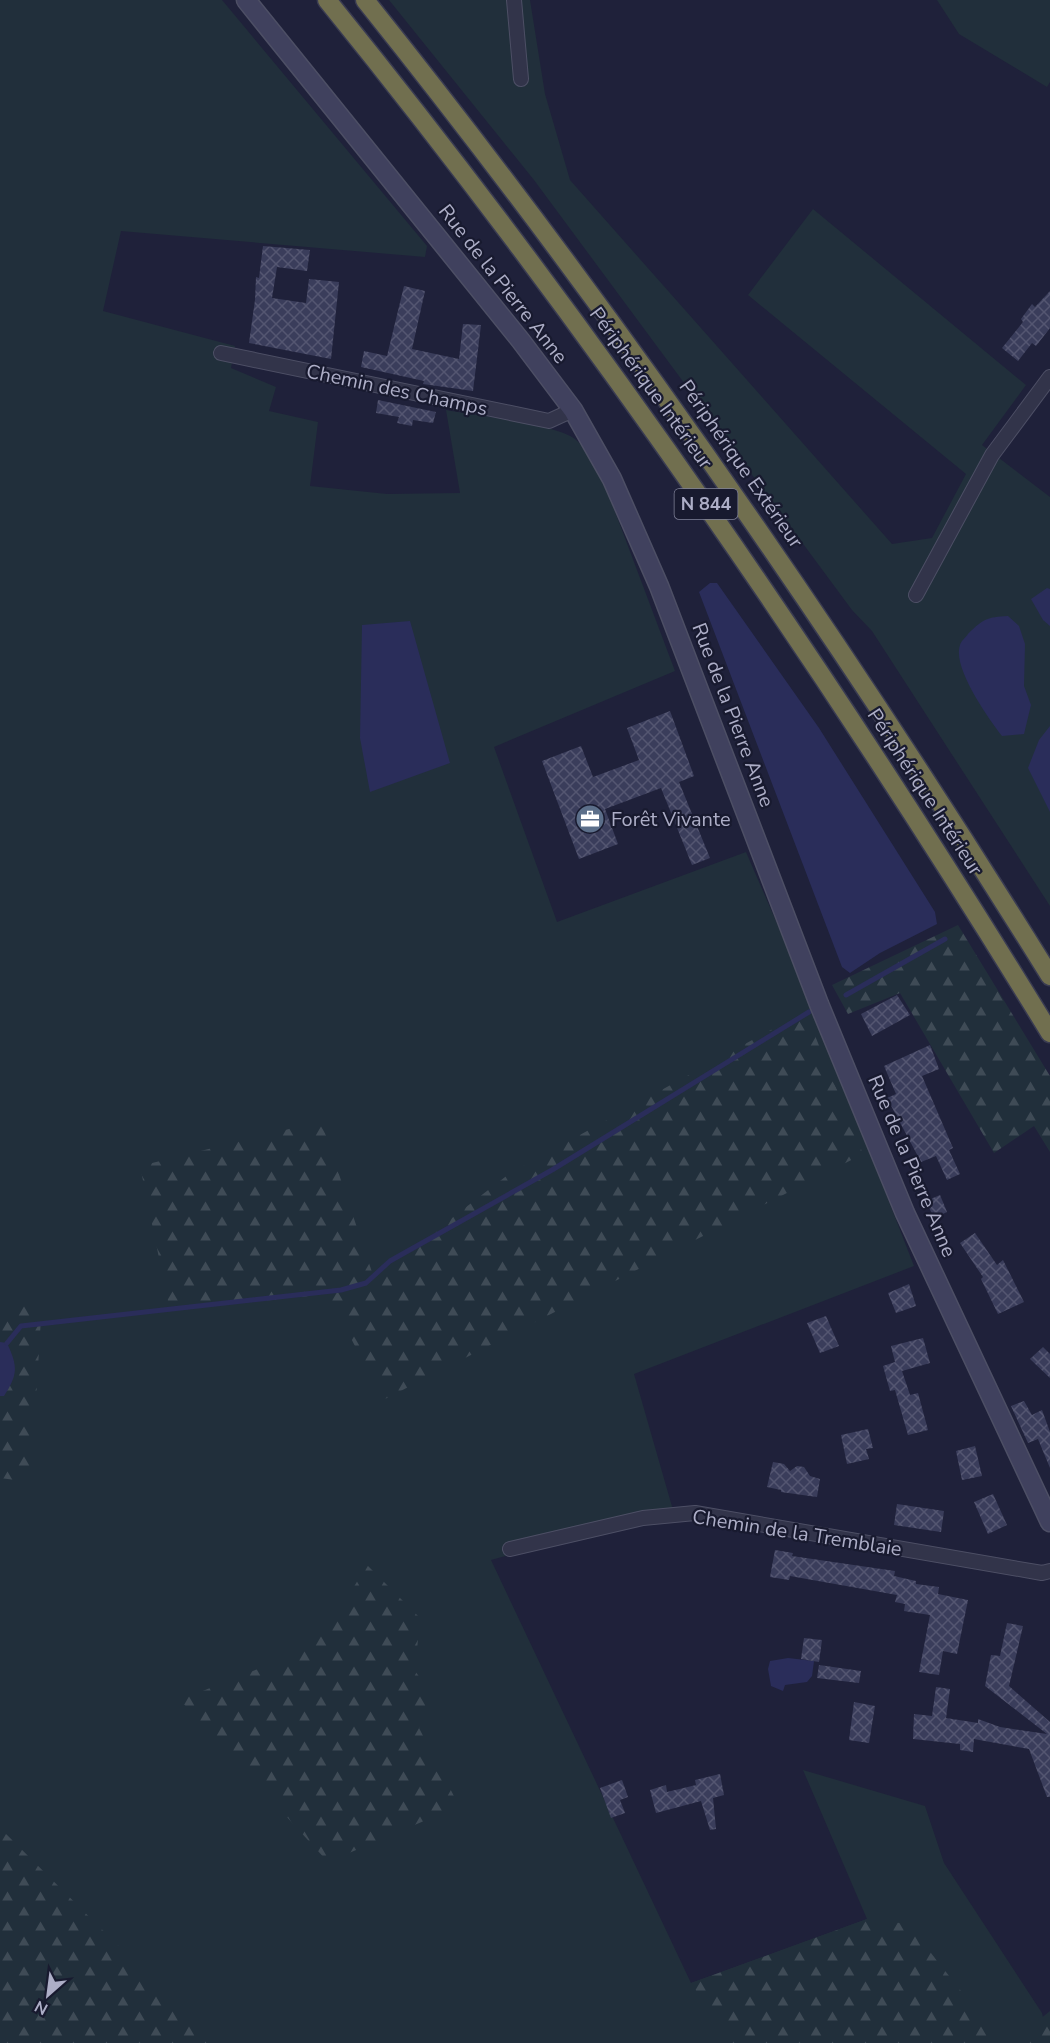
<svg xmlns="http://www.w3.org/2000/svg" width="1050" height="2043" viewBox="0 0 1050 2043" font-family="'Nunito Sans',sans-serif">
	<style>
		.green { fill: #212f3b }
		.forest { fill: url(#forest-firs) }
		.water { fill: #2a2d5a }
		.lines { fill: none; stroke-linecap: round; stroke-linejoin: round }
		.stream { stroke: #2a2d5a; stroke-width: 5 }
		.building { fill: url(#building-cross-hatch) }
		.street-casing { stroke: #4d4f65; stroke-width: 16 }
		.secondary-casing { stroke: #4d4f65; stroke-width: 21 }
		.highway-casing { stroke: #3a3c52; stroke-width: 21 }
		.street { stroke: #32344a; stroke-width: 14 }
		.secondary { stroke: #40415e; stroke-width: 18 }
		.highway { stroke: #716f4f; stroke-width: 18 }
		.labels { text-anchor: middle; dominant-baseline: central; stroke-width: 4.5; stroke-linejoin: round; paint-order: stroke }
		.shield { fill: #181a2f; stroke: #808299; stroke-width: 1.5 }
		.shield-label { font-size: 18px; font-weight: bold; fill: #adaec7 }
		.street-label { font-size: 20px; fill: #adaec7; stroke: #181a2f }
		.poi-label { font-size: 20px; fill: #adaec7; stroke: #181a2f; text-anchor: start }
	</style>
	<defs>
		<pattern id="forest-firs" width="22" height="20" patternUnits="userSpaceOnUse" patternTransform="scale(1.5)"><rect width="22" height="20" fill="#212f3b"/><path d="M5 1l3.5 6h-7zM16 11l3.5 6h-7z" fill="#3f4b56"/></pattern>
		<pattern id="building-cross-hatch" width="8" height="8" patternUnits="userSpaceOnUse" patternTransform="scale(1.5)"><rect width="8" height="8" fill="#3a3d5b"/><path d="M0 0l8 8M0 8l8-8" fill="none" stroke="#545671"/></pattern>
	</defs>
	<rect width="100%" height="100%" fill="#1f213a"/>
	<g class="green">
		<path d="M0,0H222L427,246L425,257L121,231L103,311L235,346L231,368L276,387L269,411L318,422L310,486L387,494L460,493L446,410C474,415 556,424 575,439C587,449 594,463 602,477L675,671L494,747L557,922L746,852L815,1011L914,1266L634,1374L673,1510L491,1560L691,1983L867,1919L803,1770L925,1806L944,1863L1042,2013L1049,2043H0Z"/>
		<polygon points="389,0 530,0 545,94 570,180 892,544 932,538 966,474 748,295 813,209 1026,385 982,445 1050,497 1050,906 872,631 852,610 534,180"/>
		<polygon points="937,0 1050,0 1050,82 1047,87 959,34"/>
	</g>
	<g class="forest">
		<polygon points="958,925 1050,1076 1050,1152 1034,1126 994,1153 900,993 848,1014 832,985"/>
		<polygon points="805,1011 863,1154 383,1400 328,1294 170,1311 140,1166 321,1121 374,1278 509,1174"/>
		<polygon points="42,1301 31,1482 0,1478 0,1310"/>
		<polygon points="367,1565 420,1618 415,1671 434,1697 419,1728 459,1806 328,1862 180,1700 293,1655 346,1600"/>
		<polygon points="0,1828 215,2042 216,2043 0,2043"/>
		<polygon points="867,1919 908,1924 995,2034 983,2043 730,2043 691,1983"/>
		<polygon points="1050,2011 1050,2043 1011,2043"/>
	</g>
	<g class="water">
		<polygon points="710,583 717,583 819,728 935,912 937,924 880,953 850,973 842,967 699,592"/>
		<polygon points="1047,588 1050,589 1050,626 1043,620 1031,599"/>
		<path d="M1008,616L1019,626L1025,644L1024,686L1031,705L1024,734L1002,736C988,718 952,667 960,645C961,641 966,637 968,634C983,619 987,617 1008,616Z"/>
		<polygon points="410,621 450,763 370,792 360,738 362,625"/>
		<polygon points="1050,726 1050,812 1028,768 1039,740"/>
		<path d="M0,1342L7,1343C18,1367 18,1374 4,1396H0Z"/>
		<polygon points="788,1658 814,1661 812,1676 807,1682 785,1685 783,1691 771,1686 768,1669 770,1661"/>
	</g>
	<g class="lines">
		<g class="stream">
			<polyline points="846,995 945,939"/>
			<polyline points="7,1343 21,1326 341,1290 366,1283 390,1261 552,1170 809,1012"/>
		</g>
	</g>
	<g class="building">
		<polygon points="263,246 310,250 307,271 277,267 272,298 306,303 309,279 339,282 331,359 249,343 255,300 256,277 259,278"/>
		<polygon points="404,286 425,291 412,349 459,359 463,324 481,325 473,391 423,384 424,381 361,367 364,351 387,356"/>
		<polygon points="1050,291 1050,328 1036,346 1032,343 1018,361 1002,348 1023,322 1021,319 1032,304 1035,307"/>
		<polygon points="378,400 436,412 433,423 413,420 412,426 397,423 399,417 376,413"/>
		<polygon points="670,711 694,776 679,782 710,858 692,865 661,788 605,809 618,844 579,859 542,761 581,746 593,777 639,760 627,728"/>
		<polygon points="897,995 910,1015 872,1036 861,1014"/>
		<polygon points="930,1045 939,1069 922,1076 953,1148 949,1150 960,1174 947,1180 936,1156 921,1162 887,1098 896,1094 884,1066"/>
		<polygon points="940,1195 947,1212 934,1218 926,1201"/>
		<polygon points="975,1233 997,1265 1003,1260 1024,1302 998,1314 981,1279 983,1277 960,1243"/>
		<polygon points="909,1284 916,1306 896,1313 888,1293"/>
		<polygon points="826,1316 839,1346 820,1353 807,1323"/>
		<polygon points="923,1338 930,1363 902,1371 910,1395 918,1393 928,1430 908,1435 895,1390 890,1391 883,1366 895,1362 891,1346"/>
		<polygon points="1043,1347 1050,1354 1050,1378 1030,1359"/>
		<polygon points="1024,1401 1032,1415 1042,1410 1050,1432 1050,1468 1038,1439 1028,1443 1011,1406"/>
		<polygon points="868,1429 873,1448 866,1449 869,1459 847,1464 841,1435"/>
		<polygon points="975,1446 982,1476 962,1480 956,1451"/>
		<polygon points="773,1462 784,1464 790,1471 797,1466 804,1467 810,1476 820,1479 817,1497 781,1492 781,1490 767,1487"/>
		<polygon points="993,1494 1007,1525 988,1534 974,1502"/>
		<polygon points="897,1504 944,1511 941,1532 894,1525"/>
		<polygon points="775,1550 793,1553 792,1556 895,1571 894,1576 916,1581 916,1584 939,1587 938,1594 968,1600 957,1654 943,1651 939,1675 919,1672 930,1615 904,1611 905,1604 895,1602 897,1595 790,1576 789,1580 770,1577"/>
		<polygon points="1007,1623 1023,1626 1009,1686 1050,1722 1050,1797 1047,1797 1029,1749 974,1739 973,1752 960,1750 960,1744 913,1739 914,1714 932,1716 936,1687 950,1689 946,1718 978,1723 978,1719 1000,1727 1047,1734 985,1686 991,1655 1000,1656"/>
		<polygon points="804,1638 822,1640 819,1662 801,1659"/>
		<polygon points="819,1665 861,1671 859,1683 817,1678"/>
		<polygon points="854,1702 875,1706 869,1743 849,1740"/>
		<polygon points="720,1774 724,1795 713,1798 716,1829 710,1830 701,1801 656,1813 650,1790 666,1785 667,1792 696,1785 695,1780"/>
		<polygon points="622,1780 628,1797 620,1800 625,1813 611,1818 600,1788"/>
	</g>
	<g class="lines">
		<g class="street-casing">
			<g id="street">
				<polyline points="514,0 521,79"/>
				<polyline points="221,353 549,421 573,410"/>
				<polyline points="916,595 992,455 1050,377"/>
				<polyline points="510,1549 643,1518 695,1513 1042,1573 1050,1571"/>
			</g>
		</g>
		<g class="secondary-casing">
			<polyline id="secondary" points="246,0 521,341 573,410 612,479 659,586 819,1004 905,1213 1050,1522"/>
		</g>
		<g class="highway-casing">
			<g id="highway">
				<path d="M327,0C592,327 830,674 1050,1033"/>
				<path d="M365,0C614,311 840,638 1050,976"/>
			</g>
		</g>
		<use href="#street" class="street"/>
		<use href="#secondary" class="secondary"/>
		<use href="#highway" class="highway"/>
	</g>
	<defs>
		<g id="office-disc" transform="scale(1.5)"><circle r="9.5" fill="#5c6f8a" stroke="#181a2f"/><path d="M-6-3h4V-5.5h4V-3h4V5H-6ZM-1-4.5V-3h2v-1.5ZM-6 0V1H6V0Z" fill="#fff"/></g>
	</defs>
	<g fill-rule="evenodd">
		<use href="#office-disc" x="590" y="819"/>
	</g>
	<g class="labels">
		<rect class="shield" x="674.5" y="489" width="63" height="30" rx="4.5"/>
		<g class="shield-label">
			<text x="706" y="504">N 844</text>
		</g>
		<g class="street-label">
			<text transform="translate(503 284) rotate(52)">Rue de la Pierre Anne</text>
			<text transform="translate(651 388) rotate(54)">Périphérique Intérieur</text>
			<text transform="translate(397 390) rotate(12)">Chemin des Champs</text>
			<text transform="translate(741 464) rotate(55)">Périphérique Extérieur</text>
			<text transform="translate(733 715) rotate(69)">Rue de la Pierre Anne</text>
			<text transform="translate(925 792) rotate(57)">Périphérique Intérieur</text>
			<text transform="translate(912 1166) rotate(67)">Rue de la Pierre Anne</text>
			<text transform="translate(797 1533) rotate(9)">Chemin de la Tremblaie</text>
		</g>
		<g class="poi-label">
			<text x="611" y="819">Forêt Vivante</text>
		</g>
	</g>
	<g transform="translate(48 1995) rotate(208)" stroke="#181a2f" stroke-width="4.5" paint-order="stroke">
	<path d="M0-4.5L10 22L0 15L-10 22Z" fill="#adaec7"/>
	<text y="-9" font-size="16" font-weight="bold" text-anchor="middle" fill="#adaec7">N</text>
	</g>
</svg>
